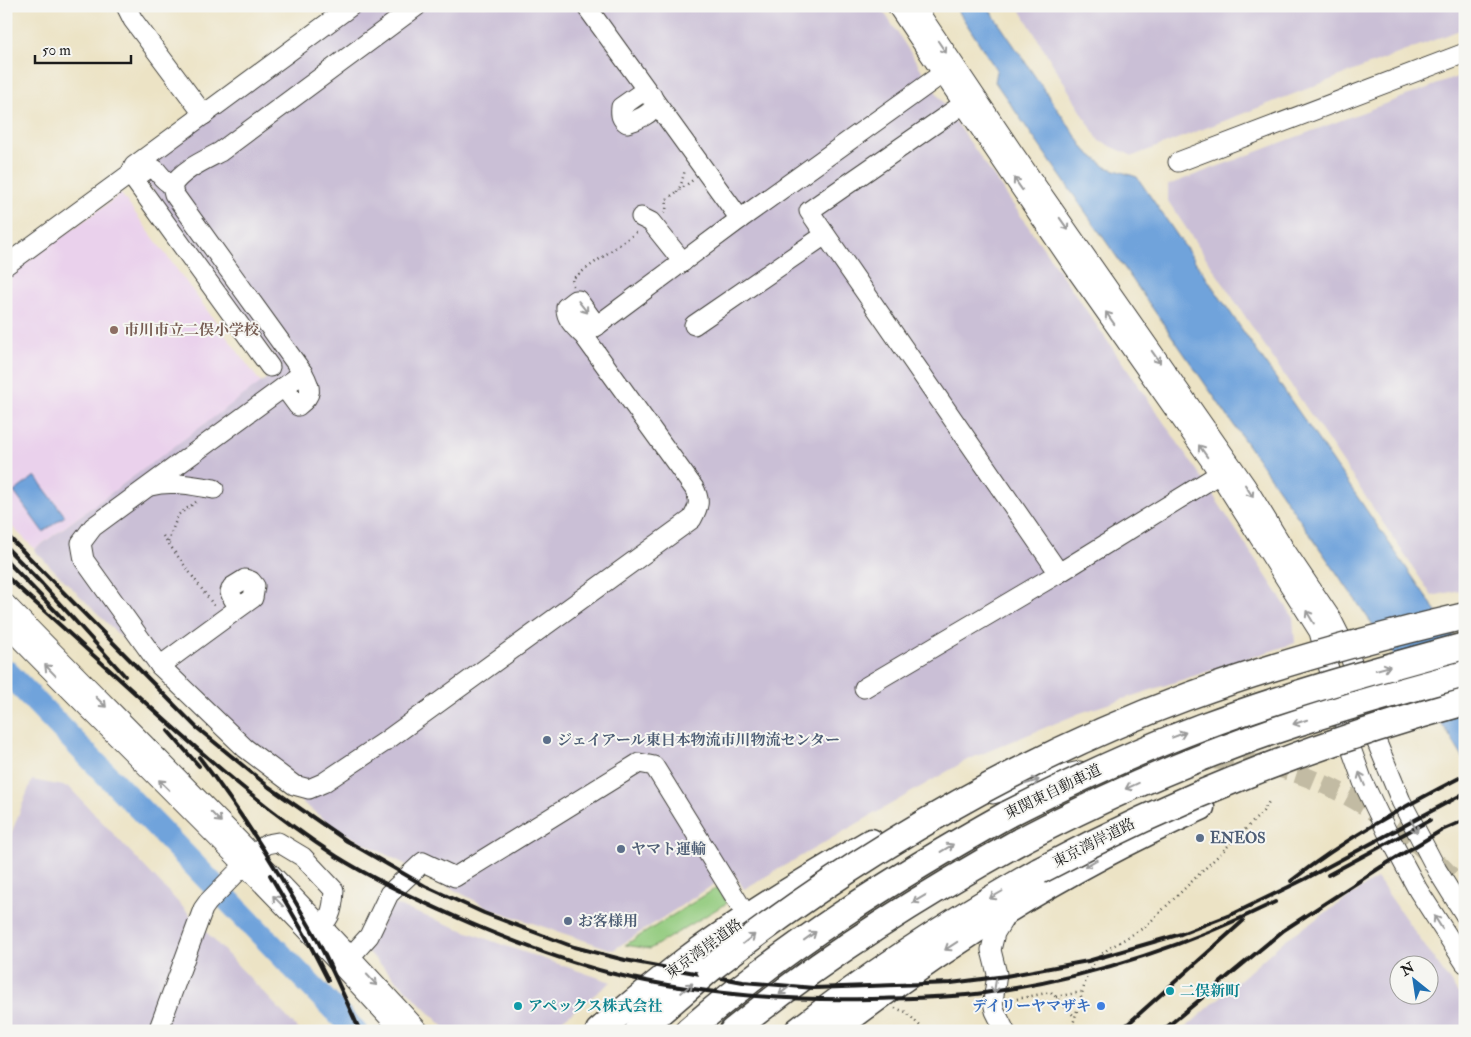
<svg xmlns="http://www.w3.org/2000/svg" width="1471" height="1037" viewBox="0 0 1471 1037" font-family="'IM FELL Double Pica','Noto Serif JP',serif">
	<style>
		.built { fill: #ead1ec }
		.industrial { fill: #cabfd6; fill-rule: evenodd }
		.green { fill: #92ca7d; stroke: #57734c }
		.water { fill: #6fa3db; stroke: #46607c }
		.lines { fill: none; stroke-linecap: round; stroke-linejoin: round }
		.river { stroke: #6fa3db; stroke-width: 24 }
		.minor-tunnel { stroke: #c2bba3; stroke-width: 19; stroke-dasharray: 19 9; stroke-linecap: butt }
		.minor-casing { stroke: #3b3a35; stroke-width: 21 }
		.highway-casing { stroke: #3b3a35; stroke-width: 29 }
		.path { stroke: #3b3a35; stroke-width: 2.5; stroke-dasharray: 1 4; stroke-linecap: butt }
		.minor { stroke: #fff; stroke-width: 19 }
		.highway { stroke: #fff; stroke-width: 26 }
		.rail { stroke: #1c1c1c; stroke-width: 4 }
		.highway-bridge-casing { stroke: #3b3a35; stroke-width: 29; stroke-linecap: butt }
		.highway-bridge { stroke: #fff; stroke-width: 26 }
		.oneway { stroke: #999 }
		.education-dot { fill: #8d6e63; stroke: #f6f6f2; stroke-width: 2 }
		.service-dot { fill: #5c6f8a; stroke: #f6f6f2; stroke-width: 2 }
		.culture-dot { fill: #0f9aa8; stroke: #f6f6f2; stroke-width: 2 }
		.shop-dot { fill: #3f7fe0; stroke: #f6f6f2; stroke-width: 2 }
		.labels { text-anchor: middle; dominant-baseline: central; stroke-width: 4; stroke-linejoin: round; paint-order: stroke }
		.education-label { font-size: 15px; font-weight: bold; fill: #785e54; stroke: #f6f6f2; text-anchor: start }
		.service-label { font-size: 15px; font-weight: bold; fill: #4e5e75; stroke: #f6f6f2; text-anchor: start }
		.street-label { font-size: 15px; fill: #1c1c1c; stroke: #f6f6f2 }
		.culture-label { font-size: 15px; font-weight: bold; fill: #0d838f; stroke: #f6f6f2; text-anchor: start }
		.shop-label { font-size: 15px; font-weight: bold; fill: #366cbe; stroke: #f6f6f2; text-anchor: end }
	</style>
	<rect width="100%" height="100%" fill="#f6f6f2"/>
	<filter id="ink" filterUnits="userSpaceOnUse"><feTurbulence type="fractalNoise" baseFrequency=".02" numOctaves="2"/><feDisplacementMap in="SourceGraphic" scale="10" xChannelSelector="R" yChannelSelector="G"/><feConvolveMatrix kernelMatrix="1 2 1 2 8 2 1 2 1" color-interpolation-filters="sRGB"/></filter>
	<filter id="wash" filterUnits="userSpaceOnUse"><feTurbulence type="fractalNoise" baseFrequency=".0096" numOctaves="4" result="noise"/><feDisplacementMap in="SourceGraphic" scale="20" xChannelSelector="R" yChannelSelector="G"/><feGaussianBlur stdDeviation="1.12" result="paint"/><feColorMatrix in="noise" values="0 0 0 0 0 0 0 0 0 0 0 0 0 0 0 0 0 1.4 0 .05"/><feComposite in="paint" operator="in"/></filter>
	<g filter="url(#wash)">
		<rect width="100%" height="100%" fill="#ece3c5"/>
		<polygon class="built" points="121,194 261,383 35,549 6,521 6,277"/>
		<g class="industrial">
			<polygon points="356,6 880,6 947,109 1198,472 1293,617 1295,643 1080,713 967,760 744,889 733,872 613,950 493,910 337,829 235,751 34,550 282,367 138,170"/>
			<polygon points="1018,6 1465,6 1465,28 1133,156 1099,141"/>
			<polygon points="1465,74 1465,589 1432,596 1168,201 1168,185"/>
			<polygon points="32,780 69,787 300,1031 6,1031 6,847"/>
			<path d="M1377,878L1465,1003V1031H1182L1285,940ZM1428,964V994H1398V964Z"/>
			<polygon points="393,904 503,945 611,982 548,1031 448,1031 366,950"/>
		</g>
		<polygon class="green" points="718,887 727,903 650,949 625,945"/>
		<g class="water">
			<polygon points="955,6 987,6 1086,151 1106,167 1137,177 1465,653 1465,761 1446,730 995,82 997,71"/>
			<polygon points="35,476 65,516 43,532 14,492"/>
		</g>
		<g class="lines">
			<polyline class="river" points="6,671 355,1031"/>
		</g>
	</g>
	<g filter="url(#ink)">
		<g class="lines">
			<path class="minor-tunnel" d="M1214,760C1243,761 1273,765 1301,775C1364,798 1422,841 1465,892"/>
			<g class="minor-casing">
				<g id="minor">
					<polyline points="126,6 133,20 204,115"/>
					<path d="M417,6L220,152C203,161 182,170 172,186L174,194L303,373L93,527L81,543L84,560L160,666L245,748L294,785L309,789L323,783L383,743L692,519C699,506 701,501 694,488L584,336C576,328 565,319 566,307L575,300H578L597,326"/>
					<polyline points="586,6 740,219"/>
					<polyline points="897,6 1078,273 1212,463 1319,632 1349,743 1363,782 1390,838 1418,890 1465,963"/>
					<polyline points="915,6 1013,152 1246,486 1284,548 1331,618 1350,656 1373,733 1401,801 1437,870 1465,915"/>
					<path d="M641,93L652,96C653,99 654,102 654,105C653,114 635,121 627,123C621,119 620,115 621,107Z"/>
					<polyline points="972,98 809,211 1059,573 1229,468"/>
					<polyline points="1178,162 1465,53"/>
					<polyline points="130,174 270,367"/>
					<path d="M134,179C162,157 152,175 172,185"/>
					<polyline points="641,217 651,222 683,262"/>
					<polyline points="6,265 130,174 134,166 351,6"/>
					<polyline points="694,325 825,235"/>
					<polyline points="587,333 740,219 953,66"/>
					<path d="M284,387L298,406C313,395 312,389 303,373"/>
					<path d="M151,486C171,480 194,486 214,489"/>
					<path d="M6,604C145,746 286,884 419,1031"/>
					<path d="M6,625C138,760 275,891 401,1031"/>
					<path d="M160,666C191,643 222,620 253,598L255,586L251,581L245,579L232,587L230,592C233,600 235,604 244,604"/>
					<polyline points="864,688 1059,573"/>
					<polyline points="1125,764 1182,760"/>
					<polyline points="993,794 1043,779 1080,771"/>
					<polyline points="342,966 369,936 389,894 423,862 455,877 639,763 654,766 748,918"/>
					<path d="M158,1031L203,909L208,902L258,851L267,844L278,842L303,857L334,890C333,914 330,919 313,935"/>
					<polyline points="1005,1031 995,1011 993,1002 997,974 991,950 995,933 1008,912"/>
				</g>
			</g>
			<g class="highway-casing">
				<g id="highway">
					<path d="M599,1031C627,1007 656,984 685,961C744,917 807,879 871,842"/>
					<polyline points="638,1031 710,969"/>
					<path d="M688,1031C786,946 895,877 1008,814"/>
					<path d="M733,1031C823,957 921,896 1022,840"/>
					<path d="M798,1031C874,971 955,919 1039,871"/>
					<path d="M833,1031C946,943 1070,866 1201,807"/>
				</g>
			</g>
			<g class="path">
				<polyline points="677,192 681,185 685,170"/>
				<polyline points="664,213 666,211 667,199 693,180"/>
				<polyline points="573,286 572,279 637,232"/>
				<polyline points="163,536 215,607"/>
				<polyline points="168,542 178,515 196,502"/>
				<polyline points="1056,997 1081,992"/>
				<polyline points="1012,1000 1051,992 1074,1016"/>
				<polyline points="895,1008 906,1012 925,1031"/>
				<polyline points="1073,1025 1079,1031"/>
				<polyline points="1071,1031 1088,973 1097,958 1108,949 1145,927 1262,813 1270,800"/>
			</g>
			<use href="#minor" class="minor"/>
			<use href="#highway" class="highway"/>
			<g class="rail">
				<polyline points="6,534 196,727 269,787 347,841 425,886 484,913 574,947 625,960 743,982 814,988 951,983 1006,976 1088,961 1181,934 1235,913 1305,879 1465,793"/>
				<polyline points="6,547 42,584 125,676"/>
				<polyline points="6,560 63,619"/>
				<path d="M6,576C53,619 101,662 148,705C208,759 268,812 336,856C374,880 415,899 456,917C506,939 557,959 610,973C695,994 783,1001 871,999C909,998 947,998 984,993C1085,979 1184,947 1275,902"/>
				<polyline points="168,731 199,766"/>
				<path d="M199,757C241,811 280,874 314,934C331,965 345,999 360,1031"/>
				<polyline points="270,875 306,937 328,980"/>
				<polyline points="1328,875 1430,820"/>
				<path d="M1291,881C1344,839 1405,806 1465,775"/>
				<polyline points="1120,1031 1243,921"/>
				<polyline points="1162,1031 1284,930 1381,867 1442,830 1465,820"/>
			</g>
			<g class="highway-bridge-casing">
				<g id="highway-bridge">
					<path d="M1008,814C1071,782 1135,752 1201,727C1287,695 1376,670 1465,646"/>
					<path d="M1022,840C1104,797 1188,760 1276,730C1338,709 1401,691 1465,674"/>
					<path d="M1039,871C1178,797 1313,744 1465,702"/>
					<path d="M710,969C856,856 1016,760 1189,696C1279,663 1371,638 1465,616"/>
				</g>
			</g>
			<use href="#highway-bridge" class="highway-bridge"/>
		</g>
		<defs><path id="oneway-shaft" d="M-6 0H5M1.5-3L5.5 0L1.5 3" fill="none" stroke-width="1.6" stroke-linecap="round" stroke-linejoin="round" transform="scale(1.25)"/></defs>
		<g class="oneway">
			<use href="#oneway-shaft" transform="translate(942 47) rotate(56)"/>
			<use href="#oneway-shaft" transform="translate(1018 184) rotate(-125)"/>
			<use href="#oneway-shaft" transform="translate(1064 224) rotate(55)"/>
			<use href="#oneway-shaft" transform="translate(583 307) rotate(52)"/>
			<use href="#oneway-shaft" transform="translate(1110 318) rotate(-125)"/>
			<use href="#oneway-shaft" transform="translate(1156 357) rotate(55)"/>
			<use href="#oneway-shaft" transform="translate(1203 451) rotate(-125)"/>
			<use href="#oneway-shaft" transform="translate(1249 491) rotate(58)"/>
			<use href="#oneway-shaft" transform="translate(1310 617) rotate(-121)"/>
			<use href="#oneway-shaft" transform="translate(1383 668) rotate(-15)"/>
			<use href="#oneway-shaft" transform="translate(50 670) rotate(-134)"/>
			<use href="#oneway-shaft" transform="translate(101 702) rotate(45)"/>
			<use href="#oneway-shaft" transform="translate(1300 722) rotate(162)"/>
			<use href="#oneway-shaft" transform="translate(1179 735) rotate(-21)"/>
			<use href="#oneway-shaft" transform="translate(1362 779) rotate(-113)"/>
			<use href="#oneway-shaft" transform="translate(1032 782) rotate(-17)"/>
			<use href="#oneway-shaft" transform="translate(164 785) rotate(-135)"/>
			<use href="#oneway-shaft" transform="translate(1132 786) rotate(156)"/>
			<use href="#oneway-shaft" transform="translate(216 817) rotate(45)"/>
			<use href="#oneway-shaft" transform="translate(1414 826) rotate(63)"/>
			<use href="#oneway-shaft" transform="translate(947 848) rotate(-31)"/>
			<use href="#oneway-shaft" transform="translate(1091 863) rotate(151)"/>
			<use href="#oneway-shaft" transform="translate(996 895) rotate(150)"/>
			<use href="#oneway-shaft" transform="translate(919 899) rotate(149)"/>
			<use href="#oneway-shaft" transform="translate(278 901) rotate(-134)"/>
			<use href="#oneway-shaft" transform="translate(1438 922) rotate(-122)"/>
			<use href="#oneway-shaft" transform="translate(810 936) rotate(-36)"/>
			<use href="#oneway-shaft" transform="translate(749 939) rotate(-38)"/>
			<use href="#oneway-shaft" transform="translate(951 946) rotate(147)"/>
			<use href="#oneway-shaft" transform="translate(372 980) rotate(47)"/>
			<use href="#oneway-shaft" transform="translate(995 986) rotate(99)"/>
			<use href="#oneway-shaft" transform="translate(687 988) rotate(-40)"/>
			<use href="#oneway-shaft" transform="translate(785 990) rotate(142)"/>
		</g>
	</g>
	<circle class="education-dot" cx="114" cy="330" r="5"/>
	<g class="service-dot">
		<circle cx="547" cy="740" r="5"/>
		<circle cx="1200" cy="838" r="5"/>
		<circle cx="621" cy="849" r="5"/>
		<circle cx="568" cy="921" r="5"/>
	</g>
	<g class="culture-dot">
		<circle cx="1170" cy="991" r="5"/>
		<circle cx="518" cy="1006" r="5"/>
	</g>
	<circle class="shop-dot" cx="1101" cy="1006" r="5"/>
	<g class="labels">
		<g class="education-label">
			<text x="124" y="330">市川市立二俣小学校</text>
		</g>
		<g class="service-label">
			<text x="557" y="740">ジェイアール東日本物流市川物流センター</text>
			<text x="1210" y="838">ENEOS</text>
			<text x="631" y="849">ヤマト運輸</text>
			<text x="578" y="921">お客様用</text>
		</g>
		<g class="street-label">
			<text transform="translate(1053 792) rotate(-26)">東関東自動車道</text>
			<text transform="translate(1094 843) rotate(-27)">東京湾岸道路</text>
			<text transform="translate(704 949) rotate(-36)">東京湾岸道路</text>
		</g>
		<g class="culture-label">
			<text x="1180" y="991">二俣新町</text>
			<text x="528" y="1006">アペックス株式会社</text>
		</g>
		<g class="shop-label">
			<text x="1091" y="1006">デイリーヤマザキ</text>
		</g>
	</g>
	<rect width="1471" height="1037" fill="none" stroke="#f6f6f2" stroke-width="25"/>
	<g transform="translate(1414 980) rotate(330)"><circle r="24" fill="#f6f6f2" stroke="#9f9f9c"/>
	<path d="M0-4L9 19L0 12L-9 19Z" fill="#1f6fb2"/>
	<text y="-8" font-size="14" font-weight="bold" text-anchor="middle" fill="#1c1c1c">N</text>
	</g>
	<path d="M35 55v8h96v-8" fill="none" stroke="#1c1c1c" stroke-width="2.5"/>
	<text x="42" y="55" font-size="15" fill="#1c1c1c" stroke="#f6f6f2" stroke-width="4" paint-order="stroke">50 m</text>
</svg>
